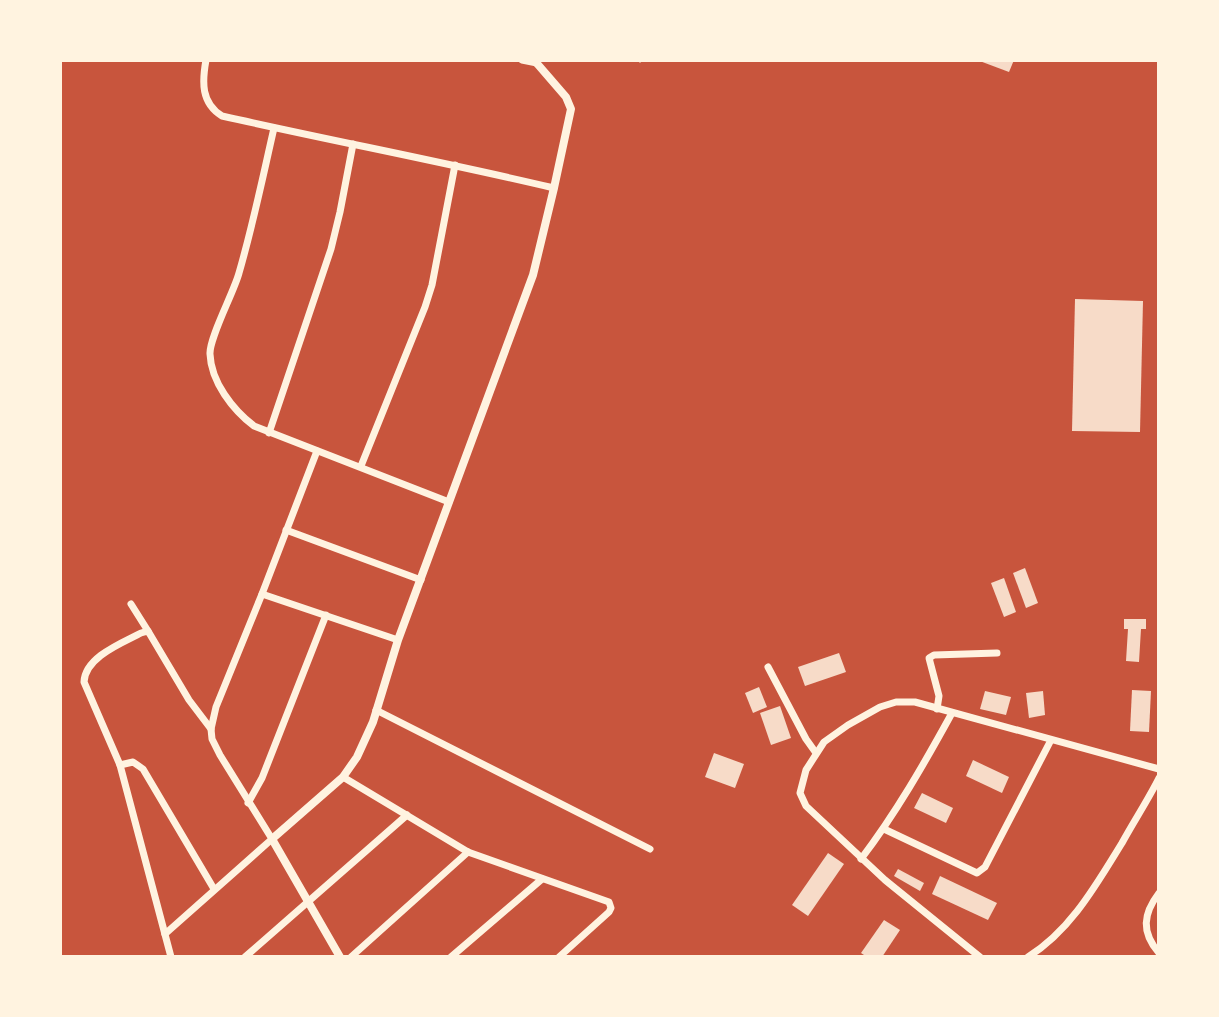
<svg xmlns="http://www.w3.org/2000/svg" width="1219" height="1017" viewBox="0 0 1219 1017" font-family="Georgia,serif">
	<style>
		.building { fill: #f7dbc8 }
		.lines { fill: none; stroke-linecap: round; stroke-linejoin: round }
		.service { stroke: #fff3e0; stroke-width: 3 }
		.minor { stroke: #fff3e0; stroke-width: 7 }
		.tertiary { stroke: #fff3e0; stroke-width: 8 }
	</style>
	<rect width="100%" height="100%" fill="#c8553d"/>
	<g class="building">
		<polygon points="977,60 1014,60 1009,72"/>
		<polygon points="1075,299 1143,301 1140,432 1072,431"/>
		<polygon points="1025,568 1038,603 1026,608 1013,573"/>
		<polygon points="1004,578 1016,612 1004,617 991,583"/>
		<polygon points="1124,619 1146,619 1146,629 1141,629 1139,662 1126,661 1128,629 1124,629"/>
		<polygon points="839,653 846,672 805,686 798,667"/>
		<polygon points="759,687 767,707 753,713 745,693"/>
		<polygon points="1132,690 1151,691 1149,732 1130,731"/>
		<polygon points="985,691 1011,697 1006,715 980,709"/>
		<polygon points="1043,691 1045,715 1029,718 1026,693"/>
		<polygon points="780,706 791,738 771,745 760,713"/>
		<polygon points="714,753 744,764 735,788 705,777"/>
		<polygon points="973,760 1009,777 1002,793 966,776"/>
		<polygon points="922,793 953,808 946,823 914,808"/>
		<polygon points="828,853 844,864 808,916 792,905"/>
		<polygon points="898,869 924,883 920,891 894,876"/>
		<polygon points="940,876 997,903 988,920 932,894"/>
		<polygon points="884,920 900,930 882,957 867,957 861,953"/>
	</g>
	<g class="lines">
		<polyline class="service" points="640,61 641,60"/>
		<g class="minor">
			<path d="M206,60C202,82 201,103 222,116C333,141 444,162 554,188"/>
			<polyline points="522,60 537,63"/>
			<path d="M274,128C263,176 253,225 239,273C234,292 209,338 210,354C211,382 233,410 254,426L449,502"/>
			<polyline points="269,433 331,249 340,212 353,144"/>
			<polyline points="361,466 425,307 432,285 455,165"/>
			<polyline points="286,530 421,580"/>
			<polyline points="262,594 398,640"/>
			<polyline points="131,604 148,631"/>
			<polyline points="768,667 806,739 816,753"/>
			<polyline points="937,709 939,696 929,658 934,655 997,653"/>
			<polyline points="376,710 650,849"/>
			<path d="M120,765L84,682C85,657 122,643 141,633L148,631L189,700L211,729"/>
			<polyline points="343,777 468,852 609,902 611,908 609,912 559,957"/>
			<polyline points="248,803 262,778 326,615"/>
			<polyline points="884,829 977,873 985,867 1051,740"/>
			<path d="M861,859C896,813 924,764 952,713"/>
			<path d="M1159,893C1143,914 1141,932 1159,953"/>
			<polyline points="165,934 272,839 220,755 212,739 211,729 216,707 262,594 317,451"/>
			<polyline points="171,957 120,765 133,762 143,769 214,889"/>
			<polyline points="245,957 407,815"/>
			<polyline points="351,957 468,852"/>
			<polyline points="451,957 542,879"/>
			<polyline points="980,957 885,880 806,806 800,793 806,770 824,742 848,725 880,707 896,702 915,702 1159,769"/>
			<path d="M1028,957C1071,930 1096,885 1122,843C1134,821 1148,800 1159,778"/>
		</g>
		<polyline class="tertiary" points="340,957 272,839 343,777 357,757 373,722 398,640 533,275 554,188 571,109 566,97 534,60"/>
	</g>
	<rect width="1219" height="1017" fill="none" stroke="#fff3e0" stroke-width="124"/>
</svg>
